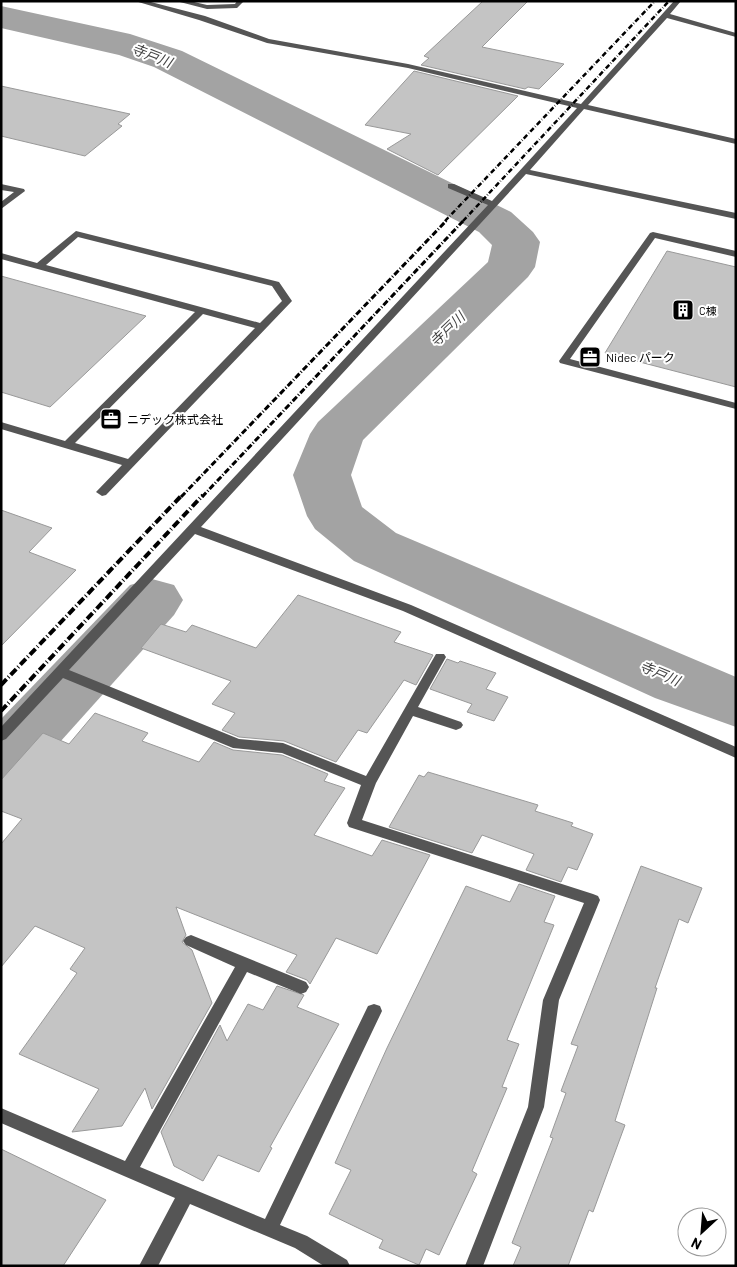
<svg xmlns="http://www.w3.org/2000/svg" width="737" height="1267" viewBox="0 0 737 1267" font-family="Barlow,'Noto Sans JP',sans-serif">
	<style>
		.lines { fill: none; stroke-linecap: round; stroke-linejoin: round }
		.river { fill: #a3a3a3; fill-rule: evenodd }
		.building { fill: #c4c4c4; stroke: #999 }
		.minor { fill: #555; fill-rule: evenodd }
		.rail-far2 { stroke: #000; stroke-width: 2.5; stroke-dasharray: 5 2 0.5 2; stroke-linecap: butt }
		.rail-far1 { stroke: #000; stroke-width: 3; stroke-dasharray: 6 2 1 2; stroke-linecap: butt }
		.rail { stroke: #000; stroke-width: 4; stroke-dasharray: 8 2.5 1 2.5; stroke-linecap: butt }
		.labels { text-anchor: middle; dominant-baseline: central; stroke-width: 4; stroke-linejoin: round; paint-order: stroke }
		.far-poi-label { font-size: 11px; fill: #000; stroke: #fff; text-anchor: start }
		.poi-label { font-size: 12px; fill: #000; stroke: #fff; text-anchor: start }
		.water-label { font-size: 14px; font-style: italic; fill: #444; stroke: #fff }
	</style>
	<rect width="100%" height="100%" fill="#fff"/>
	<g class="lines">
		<g class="river">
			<polygon points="1,6 130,34 182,51 511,212 533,232 540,242 535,267 528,277 363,440 351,475 362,507 396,533 736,677 736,727 655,698 354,561 315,529 307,516 293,475 310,434 318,422 488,262 492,245 479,232 154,67 119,55 1,28"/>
			<polygon points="152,579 174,585 183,600 174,615 25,781 1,789 1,719 130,585"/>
		</g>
	</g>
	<g class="building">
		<polygon points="483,1 528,1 482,47 564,64 539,89 528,87 525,89 421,65 429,58 424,56"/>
		<polygon points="414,71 518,96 438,175 387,149 411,134 365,125"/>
		<polygon points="1,86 130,114 118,124 122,126 85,156 1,136"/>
		<polygon points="667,251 736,267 736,387 605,353"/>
		<polygon points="1,276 146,316 50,407 1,392"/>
		<polygon points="1,510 52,528 29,552 76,570 1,646"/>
		<polygon points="298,595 401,632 394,642 433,655 416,685 404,680 367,733 358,730 336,762 284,741 239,737 222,730 235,713 212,704 231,681 141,648 161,624 186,632 192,625 256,648"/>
		<polygon points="447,659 458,663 460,661 496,673 486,689 508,697 494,721 467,712 472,704 430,689"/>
		<polygon points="95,713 148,733 142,741 199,762 214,742 233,750 282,755 328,774 324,781 345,788 314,835 372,856 382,840 430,855 377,954 336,938 310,984 307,980 286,972 297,955 176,907 186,935 182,942 192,950 212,1003 152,1109 145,1088 122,1126 72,1132 99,1089 19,1054 77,973 70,969 85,948 35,926 1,967 1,844 22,819 1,811 1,780 43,733 69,744"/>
		<polygon points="428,772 538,805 535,811 573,823 571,826 593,834 577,870 568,867 561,882 526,870 534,854 482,835 472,853 389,827 419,775 424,777"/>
		<polygon points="641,866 702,888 688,923 679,919 655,988 657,988 615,1121 625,1125 593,1212 589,1210 568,1266 513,1266 521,1247 512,1243 553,1138 550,1137 566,1093 561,1091 578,1046 571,1044"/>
		<polygon points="519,884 555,896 544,922 554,925 507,1040 519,1044 502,1087 507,1088 472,1171 477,1174 439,1255 426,1249 419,1265 379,1248 383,1240 329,1214 351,1170 335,1163 387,1048 466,886 510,902"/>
		<polygon points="277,986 304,995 297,1007 339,1024 270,1147 272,1148 259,1172 218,1155 203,1181 174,1166 161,1132 220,1025 227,1041 248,1004 263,1010"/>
		<polygon points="1,1149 106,1200 63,1266 1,1266"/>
	</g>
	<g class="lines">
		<g class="minor">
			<polygon points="135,1 147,1 205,16 269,39 408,64 581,104 674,1 681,1 670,14 736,33 736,37 667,18 588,105 736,139 736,144 584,109 530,170 736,213 736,219 526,174 201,527 411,605 736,747 736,758 403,611 195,534 69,670 239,739 283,743 366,776 436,654 444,654 446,657 418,707 461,722 463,725 461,728 456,730 413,716 376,783 362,820 593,894 598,896 600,900 559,1000 544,1107 483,1266 465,1266 528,1107 543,1000 584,903 349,827 347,823 361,785 282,753 233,748 63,678 6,739 1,741 1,727 488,205 448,188 448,184 454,184 492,201 577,108 408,68 267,43 199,20"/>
			<polygon points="176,1 190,1 207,5 235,4 237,1 244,1 237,8 207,9"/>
			<polygon points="1,184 24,189 25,191 1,209 1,202 14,192 1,190"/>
			<path d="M76,231L279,282L292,301L106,495L102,496L96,492L122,465L1,429V422L65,441L195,312L1,259V253L37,263ZM78,237L272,286L282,301L260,323L46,265ZM203,314L255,328L128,459L75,443Z"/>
			<polygon points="653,232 736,251 736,257 655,238 570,359 736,403 736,409 560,363 559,361 650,233"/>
			<polygon points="191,935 306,982 309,987 306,992 301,994 247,972 140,1167 265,1219 368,1006 374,1004 380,1006 382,1011 280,1225 307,1236 347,1260 350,1266 324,1266 295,1248 190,1204 158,1266 139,1266 175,1198 1,1123 1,1108 125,1161 235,967 186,945 183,941 186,937"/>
		</g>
		<g class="rail-far2">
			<polyline points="445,221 655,1"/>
			<polyline points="463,221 669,1"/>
		</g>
		<g class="rail-far1">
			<polyline points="181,497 447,220"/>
			<polyline points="202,497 464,220"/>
		</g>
		<g class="rail">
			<polyline points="1,685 182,495"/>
			<polyline points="1,711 203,495"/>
		</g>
	</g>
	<defs>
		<g id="building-square" transform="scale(1.125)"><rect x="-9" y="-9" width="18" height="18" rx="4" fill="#000" stroke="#fff"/><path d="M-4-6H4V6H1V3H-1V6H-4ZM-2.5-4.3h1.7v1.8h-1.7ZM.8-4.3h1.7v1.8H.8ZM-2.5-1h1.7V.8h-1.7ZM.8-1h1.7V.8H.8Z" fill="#fff"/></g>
		<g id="office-square" transform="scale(1.125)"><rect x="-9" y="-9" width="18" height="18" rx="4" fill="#000" stroke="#fff"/><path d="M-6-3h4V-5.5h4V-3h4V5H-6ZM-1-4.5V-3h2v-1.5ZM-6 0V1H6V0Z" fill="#fff"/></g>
	</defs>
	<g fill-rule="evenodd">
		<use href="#building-square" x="683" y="310"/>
		<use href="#office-square" x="590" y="357"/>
		<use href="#office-square" x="111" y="419"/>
	</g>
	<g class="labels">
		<g class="far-poi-label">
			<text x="699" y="310">C棟</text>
		</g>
		<g class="poi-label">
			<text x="606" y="357">Nidec パーク</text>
			<text x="127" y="419">ニデック株式会社</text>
		</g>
		<g class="water-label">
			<text transform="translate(152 55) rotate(21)">寺戸川</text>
			<text transform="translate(447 329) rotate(-44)">寺戸川</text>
			<text transform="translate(660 673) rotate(23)">寺戸川</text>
		</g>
	</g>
	<rect width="737" height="1267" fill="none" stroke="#000000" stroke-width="5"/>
	<g transform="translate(702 1232) rotate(206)"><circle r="24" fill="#ffffff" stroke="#999999"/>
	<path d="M0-4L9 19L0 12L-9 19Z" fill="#000000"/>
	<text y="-8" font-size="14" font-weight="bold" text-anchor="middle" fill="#000000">N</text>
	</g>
</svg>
